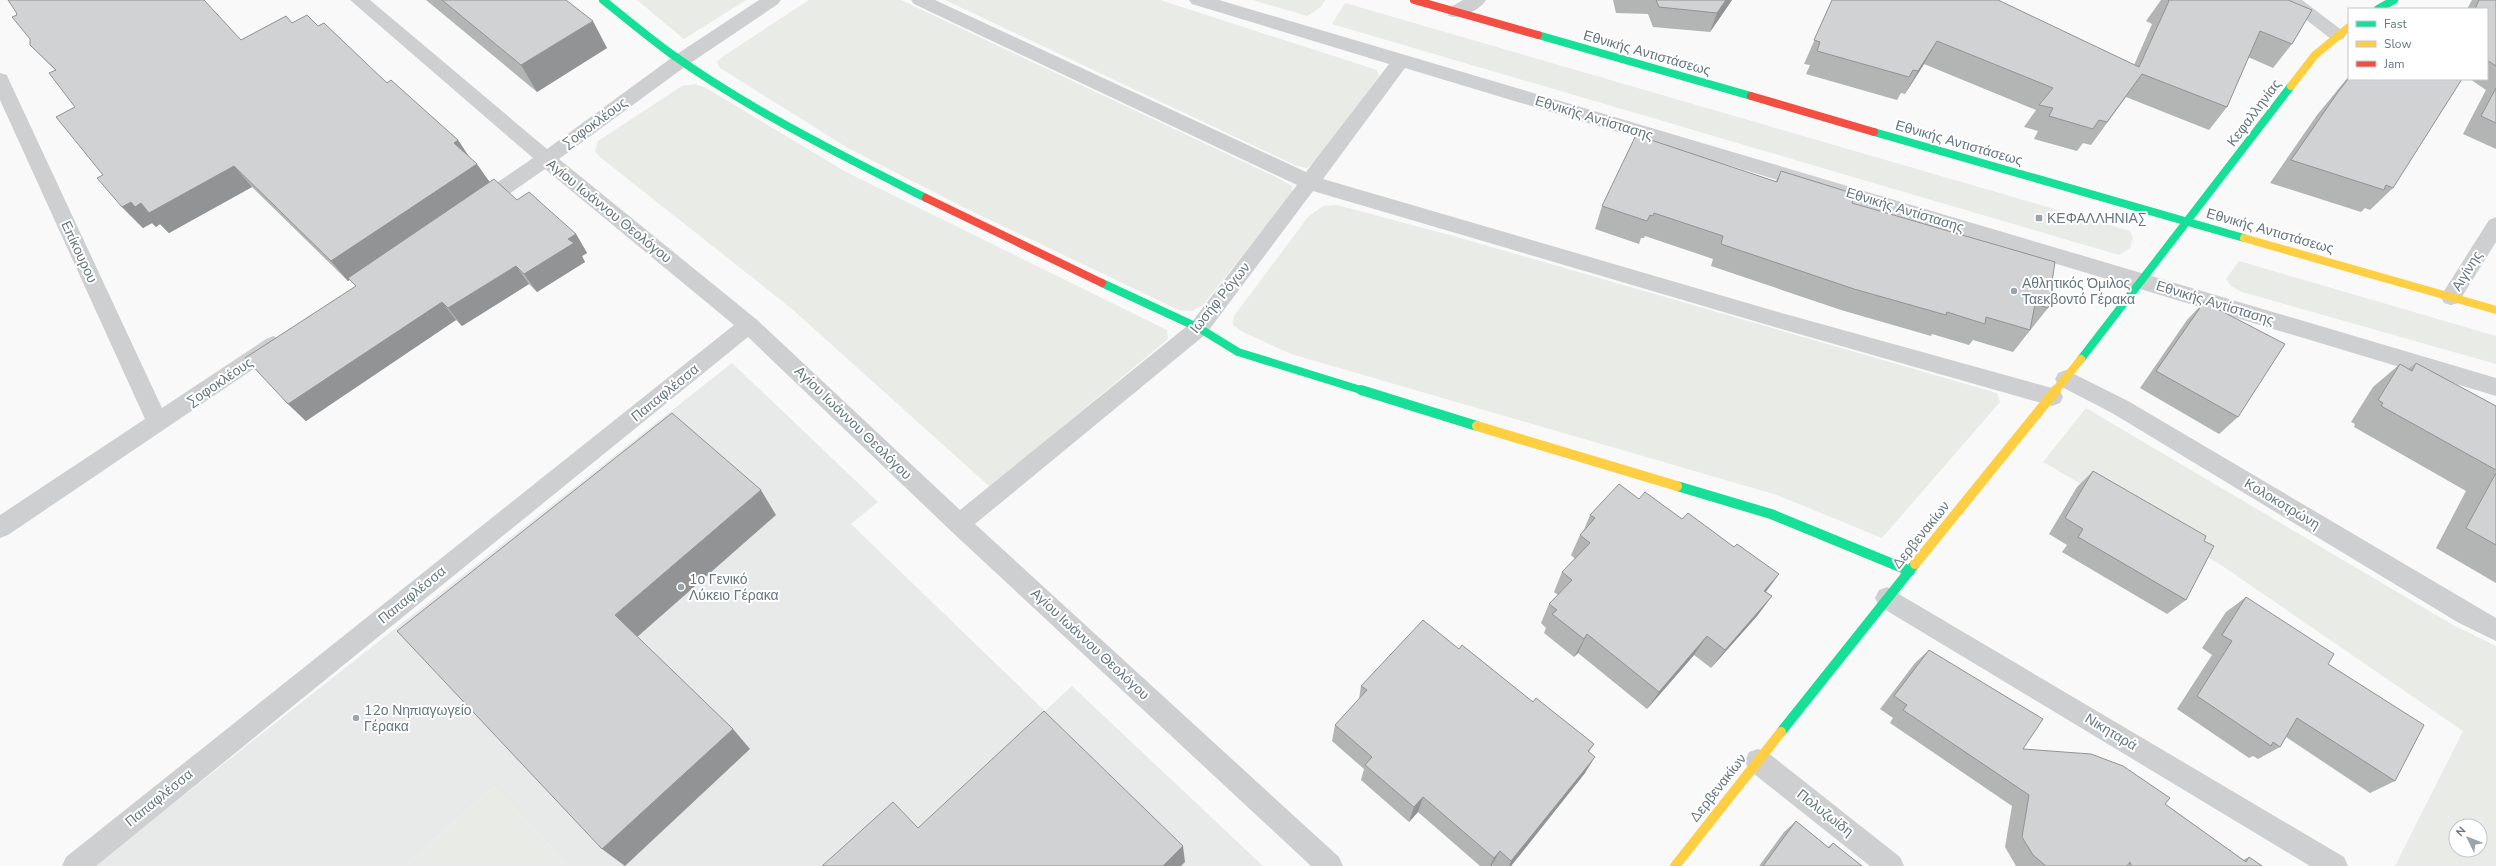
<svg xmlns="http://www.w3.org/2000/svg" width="2496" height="866" viewBox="0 0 2496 866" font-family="'Nunito Sans',sans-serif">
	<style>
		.built { fill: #e8e9e9 }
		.green { fill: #e8ebe6; fill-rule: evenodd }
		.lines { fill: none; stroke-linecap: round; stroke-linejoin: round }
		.street { fill: #cecfd0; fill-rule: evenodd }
		.fast-far1 { stroke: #16e098; stroke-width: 8 }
		.fast { stroke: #16e098; stroke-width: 10 }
		.slow-far1 { stroke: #ffcf43; stroke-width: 8 }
		.slow { stroke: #ffcf43; stroke-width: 10 }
		.jam { stroke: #f24e42; stroke-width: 8 }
		.wall { fill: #b3b5b5 }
		.shaded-wall { fill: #929394 }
		.building { fill: #d0d2d3; stroke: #929394 }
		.poi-dot { fill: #99a4ac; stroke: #fff; stroke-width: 1.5 }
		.labels { text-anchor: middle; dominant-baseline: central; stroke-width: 4; stroke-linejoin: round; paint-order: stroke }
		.street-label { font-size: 14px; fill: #657683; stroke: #fff }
		.poi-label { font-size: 14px; fill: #657683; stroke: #fff; text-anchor: start }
	</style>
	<rect width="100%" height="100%" fill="#f9f9f9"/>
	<polygon class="built" points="732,363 878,502 851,524 1045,711 1072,686 1263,866 569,866 494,786 404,866 94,866"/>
	<g class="green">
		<polygon points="637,0 746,0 684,39"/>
		<polygon points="809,0 901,0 1280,179 1292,186 1292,193 1203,305 1192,311 1179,310 963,207 848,148 720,68 717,62 722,57"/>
		<polygon points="945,0 1160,0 1377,70 1379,76 1315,162 1307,168 1297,166"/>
		<polygon points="1253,0 1325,0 1321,7 1307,16"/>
		<polygon points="1345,3 2130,231 2133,238 2130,248 2119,255 1332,24"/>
		<polygon points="695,84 706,88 846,172 1167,330 1168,339 990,487 792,309 600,157 595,151 598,141 682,86"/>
		<polygon points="1337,205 1457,237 1997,393 2000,402 1882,538 1777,495 1291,354 1243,332 1233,325 1234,316 1308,217 1323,206"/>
		<polygon points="2239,261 2496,336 2496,364 2242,292 2231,286 2226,279"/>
		<path d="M2086,408L2453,625L2496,646V866H2395L2463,731L2218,563L2043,462ZM2456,826H2480V850H2456Z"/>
		<polygon points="494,786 569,866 404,866"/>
	</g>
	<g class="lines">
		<g class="street">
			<polygon points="350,0 370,0 547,149 674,56 759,0 781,0 778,4 686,66 559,159 756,319 960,510 1192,322 1297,185 914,4 911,0 935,0 1306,172 1389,64 1192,4 1189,0 1219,0 2496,378 2496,396 1405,68 1323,179 1778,312 2052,388 2060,391 2063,397 2060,403 2052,406 1778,328 1313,191 1206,334 975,524 1339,857 1343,866 1311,866 951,531 748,337 96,866 62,866 66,857 734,325 545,169 486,210 479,213 472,210 469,205 472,200 533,158"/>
			<path d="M1463,0H1486C1480,10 1460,20 1449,16L1446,12L1449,8Z"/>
			<polygon points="2281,0 2302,0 2343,31 2346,35 2343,39 2337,41 2331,39"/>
			<polygon points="0,73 7,75 9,80 162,408 266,339 273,336 280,339 284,345 280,351 8,535 0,538 0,515 145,419 0,100"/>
			<polygon points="2496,217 2496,242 2458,303 2451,305 2444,303 2441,297 2444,291 2489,220"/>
			<polygon points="2066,370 2128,401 2496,618 2496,641 2459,623 2112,413 2058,385 2055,379 2058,373"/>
			<polygon points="1887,587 2344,857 2348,866 2310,866 1879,606 1875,598 1879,590"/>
			<polygon points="1758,749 1767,752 1900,857 1904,866 1870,866 1749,770 1745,761 1749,752"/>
		</g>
		<g class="fast-far1">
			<path d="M603,0C625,18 647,36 670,53C750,110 839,154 926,198"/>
			<polyline points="2378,9 2394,0"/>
			<polyline points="1538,35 1751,96"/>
			<polyline points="1874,132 2244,238"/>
			<polyline points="1102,283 1199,328 1238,352 1364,391"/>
			<polyline points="2081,359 2291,86"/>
		</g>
		<g class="fast">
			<polyline points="1361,390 1477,426"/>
			<polyline points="1677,486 1771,514 1910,571"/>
			<polyline points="1781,732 1915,564"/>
		</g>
		<g class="slow-far1">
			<polyline points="2291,86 2315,55 2349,27"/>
			<polyline points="2244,238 2496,310"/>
			<polyline points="2055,391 2081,359"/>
		</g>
		<g class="slow">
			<polyline points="1477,426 1677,486"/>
			<polyline points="1915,564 2056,390"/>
			<polyline points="1675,866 1781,732"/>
		</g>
		<g class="jam">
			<polyline points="1414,0 1538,35"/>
			<polyline points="1751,96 1874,132"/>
			<polyline points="926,198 1102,283"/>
		</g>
	</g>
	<g class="wall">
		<polygon points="426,0 566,0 607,48 537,92"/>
		<polygon points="1613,0 1732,0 1710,32 1653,27 1648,14 1616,13"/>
		<polygon points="1832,0 2134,65 2152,24 2146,21 2161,0 2288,0 2292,44 2273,68 2248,57 2227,107 2209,130 2126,97 2091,145 2083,143 2077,151 2034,139 2038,131 2024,127 2036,110 1924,64 1905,94 1901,93 1897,100 1806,74 1810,65 1804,64"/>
		<polygon points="2472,0 2496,0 2496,149 2463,134 2486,90 2470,79 2487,79 2487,9 2467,9"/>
		<polygon points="292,23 318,26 387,83 458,140 468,156 490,182 517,200 576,234 587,253 582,256 585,262 537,292 529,284 462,326 456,320 306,421 288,404 356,287 350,280 348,281 252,187 169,233 160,224 156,227 152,223 143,228 122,207 75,107 55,70 30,45 241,40"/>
		<polygon points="2349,76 2349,79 2393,188 2370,210 2365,208 2361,212 2270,183 2317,115"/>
		<polygon points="1781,171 1852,203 2048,308 2013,352 1973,340 1969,345 1932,334 1931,336 1841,310 1711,266 1713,259 1645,236 1644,238 1641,238 1639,244 1595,229 1602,206 1776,181"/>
		<polygon points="2204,302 2238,417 2219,434 2140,388 2187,320"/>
		<polygon points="2416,363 2496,406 2496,583 2436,548 2466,491 2354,427 2355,424 2351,422 2373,387 2400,364 2408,369"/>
		<polygon points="2093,471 2204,541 2186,600 2167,614 2062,552 2067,545 2049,534 2077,487"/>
		<polygon points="1639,499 1682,519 1734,547 1779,574 1766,592 1772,596 1757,616 1711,668 1694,655 1647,709 1578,653 1574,657 1544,633 1546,628 1541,623 1549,604 1558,595 1554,592 1562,572 1575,559 1571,555 1580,535 1583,532 1590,515"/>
		<polygon points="2246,597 2328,664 2395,781 2370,793 2286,737 2280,747 2258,759 2253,756 2249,758 2177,709 2212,655 2202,648 2226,612"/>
		<polygon points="1459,649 1533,702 1594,744 1589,752 1585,773 1511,866 1493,866 1492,865 1492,866 1480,866 1418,812 1409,822 1361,780 1364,769 1332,741 1335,725 1359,699 1361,686"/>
		<polygon points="1929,650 2023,749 2165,804 2243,860 2249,857 2262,866 2016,866 2005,847 2012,806 1890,723 1893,718 1880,709 1915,663"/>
		<polygon points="1796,821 1828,847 1833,843 1862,866 1759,866 1784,832"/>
	</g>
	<g class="shaded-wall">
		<polygon points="1726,0 1732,0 1710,32 1717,13"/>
		<polygon points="593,21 607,48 537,92 521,65"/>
		<polygon points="1937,41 1924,64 1905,94 1918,71"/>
		<polygon points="458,140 472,161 454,143"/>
		<polygon points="477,164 491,184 348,281 331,261"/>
		<polygon points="234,166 252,187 169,233 160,224 156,227 152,223 143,228 122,207 131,202 141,203"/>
		<polygon points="576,234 587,253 582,256 585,262 537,292 524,274 568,239"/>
		<polygon points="516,266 529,284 462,326 448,308"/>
		<polygon points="442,302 456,320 306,421 288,404"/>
		<polygon points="761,490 776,515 636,638 615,615"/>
		<polygon points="1779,574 1764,594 1764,591"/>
		<polygon points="1772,596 1757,616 1711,668 1725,650"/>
		<polygon points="1587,634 1578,653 1574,657 1584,639"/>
		<polygon points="1707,636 1694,655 1647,709 1659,692"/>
		<polygon points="733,729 750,749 625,866 602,849"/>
		<polygon points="1595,757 1585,773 1511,866 1509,866 1511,861"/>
		<polygon points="1423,797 1418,812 1409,822 1414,807"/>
		<polygon points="1183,846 1185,862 1181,866 1163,866"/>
		<polygon points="1500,851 1492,865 1492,866 1490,866 1494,858"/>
	</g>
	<g class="building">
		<polygon points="8,0 204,0 241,40 286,16 292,23 307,15 318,26 324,23 387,83 391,80 458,140 454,143 477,164 331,261 234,166 149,213 141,203 135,207 131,202 122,207 97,178 103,175 56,117 75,107 49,73 56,70 30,45 30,39 12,17 17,15 16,12"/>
		<polygon points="442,0 566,0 593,21 521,65"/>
		<polygon points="1656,0 1726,0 1717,13 1659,7"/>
		<polygon points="1832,0 1998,0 2139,67 2169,1 2168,0 2288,0 2312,10 2292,44 2260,31 2227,107 2142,74 2107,122 2099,120 2093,129 2049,116 2053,108 2039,105 2053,88 1937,41 1918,71 1913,70 1909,77 1817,51 1820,42 1814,40"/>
		<polygon points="2479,0 2496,0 2496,66 2487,60 2487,9 2475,9"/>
		<polygon points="2349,78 2349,79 2462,79 2393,188 2386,185 2384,190 2291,160 2338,92"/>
		<polygon points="2496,88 2496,123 2481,116"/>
		<polygon points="1636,135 1777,182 1781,171 1855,194 1852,203 2055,262 2048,308 2035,304 2030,330 1986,317 1985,324 1947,312 1946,315 1854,289 1721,244 1723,236 1654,213 1653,216 1650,215 1647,221 1602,206"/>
		<polygon points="494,179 517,200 529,192 576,234 568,239 574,243 524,274 516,266 448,308 442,302 288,404 245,358 356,286 348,278"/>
		<polygon points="2204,302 2285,344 2238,417 2156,371"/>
		<polygon points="2416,363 2496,406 2496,470 2381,406 2383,403 2378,400 2400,364 2412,371"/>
		<polygon points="672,413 761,490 615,615 733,729 602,849 397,631"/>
		<polygon points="2093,471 2206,536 2204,541 2214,546 2186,600 2078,537 2083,529 2065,518"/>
		<polygon points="2496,473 2496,545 2466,528"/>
		<polygon points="1619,484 1639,499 1645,492 1682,519 1688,513 1734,547 1737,544 1779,574 1764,591 1772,596 1725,650 1707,636 1659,692 1587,634 1584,639 1552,614 1557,610 1549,604 1572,580 1562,572 1590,543 1580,535 1595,518 1590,515"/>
		<polygon points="2246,597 2334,654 2328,664 2424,725 2395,781 2297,718 2280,747 2273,742 2271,746 2197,696 2232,641 2222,635"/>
		<polygon points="1423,620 1459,649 1462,645 1533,702 1536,698 1594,744 1588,751 1595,757 1511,861 1500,851 1494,858 1423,797 1414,807 1365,765 1372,757 1335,725 1367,690 1361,686"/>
		<polygon points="1929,650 2043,719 2023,749 2091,754 2123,766 2170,798 2165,804 2246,862 2249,857 2262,866 2131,866 2130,862 2127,866 2046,866 2033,855 2022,837 2029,795 1903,710 1907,705 1894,696"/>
		<polygon points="1044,711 1183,846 1163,866 822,866 893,802 918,828"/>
		<polygon points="1796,821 1829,848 1833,843 1862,866 1763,866"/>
	</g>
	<g class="poi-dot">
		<rect x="2035" y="214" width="8" height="8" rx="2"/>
		<circle cx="2014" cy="291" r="4"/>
		<circle cx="681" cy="587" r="4"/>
		<circle cx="356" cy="718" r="4"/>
	</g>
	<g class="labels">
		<g class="street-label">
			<text transform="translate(1647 53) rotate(16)">Εθνικής Αντιστάσεως</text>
			<text transform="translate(2254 113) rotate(-53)">Κεφαλληνίας</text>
			<text transform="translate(1594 118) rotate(17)">Εθνικής Αντίστασης</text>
			<text transform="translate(595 123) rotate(-36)">Σοφοκλέους</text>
			<text transform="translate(1959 143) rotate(16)">Εθνικής Αντιστάσεως</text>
			<text transform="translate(1905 210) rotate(17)">Εθνικής Αντίστασης</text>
			<text transform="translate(609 211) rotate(39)">Αγίου Ιωάννου Θεολόγου</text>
			<text transform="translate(2270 231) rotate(16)">Εθνικής Αντιστάσεως</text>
			<text transform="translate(79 252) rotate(65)">Επίκουρου</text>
			<text transform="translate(2467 271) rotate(-58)">Αιγίνης</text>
			<text transform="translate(1220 298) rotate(-51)">Ιωσήφ Ρόγων</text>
			<text transform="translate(2215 303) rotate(17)">Εθνικής Αντίστασης</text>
			<text transform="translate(220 382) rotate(-34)">Σοφοκλέους</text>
			<text transform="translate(665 393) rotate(-39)">Παπαφλέσσα</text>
			<text transform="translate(853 423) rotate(44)">Αγίου Ιωάννου Θεολόγου</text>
			<text transform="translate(2282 504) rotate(31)">Κολοκοτρώνη</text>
			<text transform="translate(1921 535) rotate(-51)">Δερβενακίων</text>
			<text transform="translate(412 595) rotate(-39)">Παπαφλέσσα</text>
			<text transform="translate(1090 644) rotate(43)">Αγίου Ιωάννου Θεολόγου</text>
			<text transform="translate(2111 732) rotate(31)">Νικηταρά</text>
			<text transform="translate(1718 788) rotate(-52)">Δερβενακίων</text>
			<text transform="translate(159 798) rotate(-39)">Παπαφλέσσα</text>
			<text transform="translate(1825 813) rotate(38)">Πολυζωίδη</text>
		</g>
		<g class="poi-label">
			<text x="2047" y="218">ΚΕΦΑΛΛΗΝΙΑΣ</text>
			<text x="2022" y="283">Αθλητικός Όμιλος<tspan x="2022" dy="16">Ταεκβοντό Γέρακα</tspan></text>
			<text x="689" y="579">1ο Γενικό<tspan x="689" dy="16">Λύκειο Γέρακα</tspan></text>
			<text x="364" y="710">12ο Νηπιαγωγείο<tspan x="364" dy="16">Γέρακα</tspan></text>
		</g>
	</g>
	<rect x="2348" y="8" width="140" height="72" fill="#ffffff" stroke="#c1c8cd"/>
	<rect x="2356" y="21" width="20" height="6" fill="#16e098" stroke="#c1c8cd"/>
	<text x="2384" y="28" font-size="12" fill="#657683">Fast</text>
	<rect x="2356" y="41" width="20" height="6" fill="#ffcf43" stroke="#c1c8cd"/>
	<text x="2384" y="48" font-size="12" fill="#657683">Slow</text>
	<rect x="2356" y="61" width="20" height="6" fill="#f24e42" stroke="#c1c8cd"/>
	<text x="2384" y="68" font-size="12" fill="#657683">Jam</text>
	<g transform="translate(2468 838) rotate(313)"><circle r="19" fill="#ffffff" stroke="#c1c8cd"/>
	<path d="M0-3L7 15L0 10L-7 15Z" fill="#99a4ac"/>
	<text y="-6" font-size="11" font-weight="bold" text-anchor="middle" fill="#657683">N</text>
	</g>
</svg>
